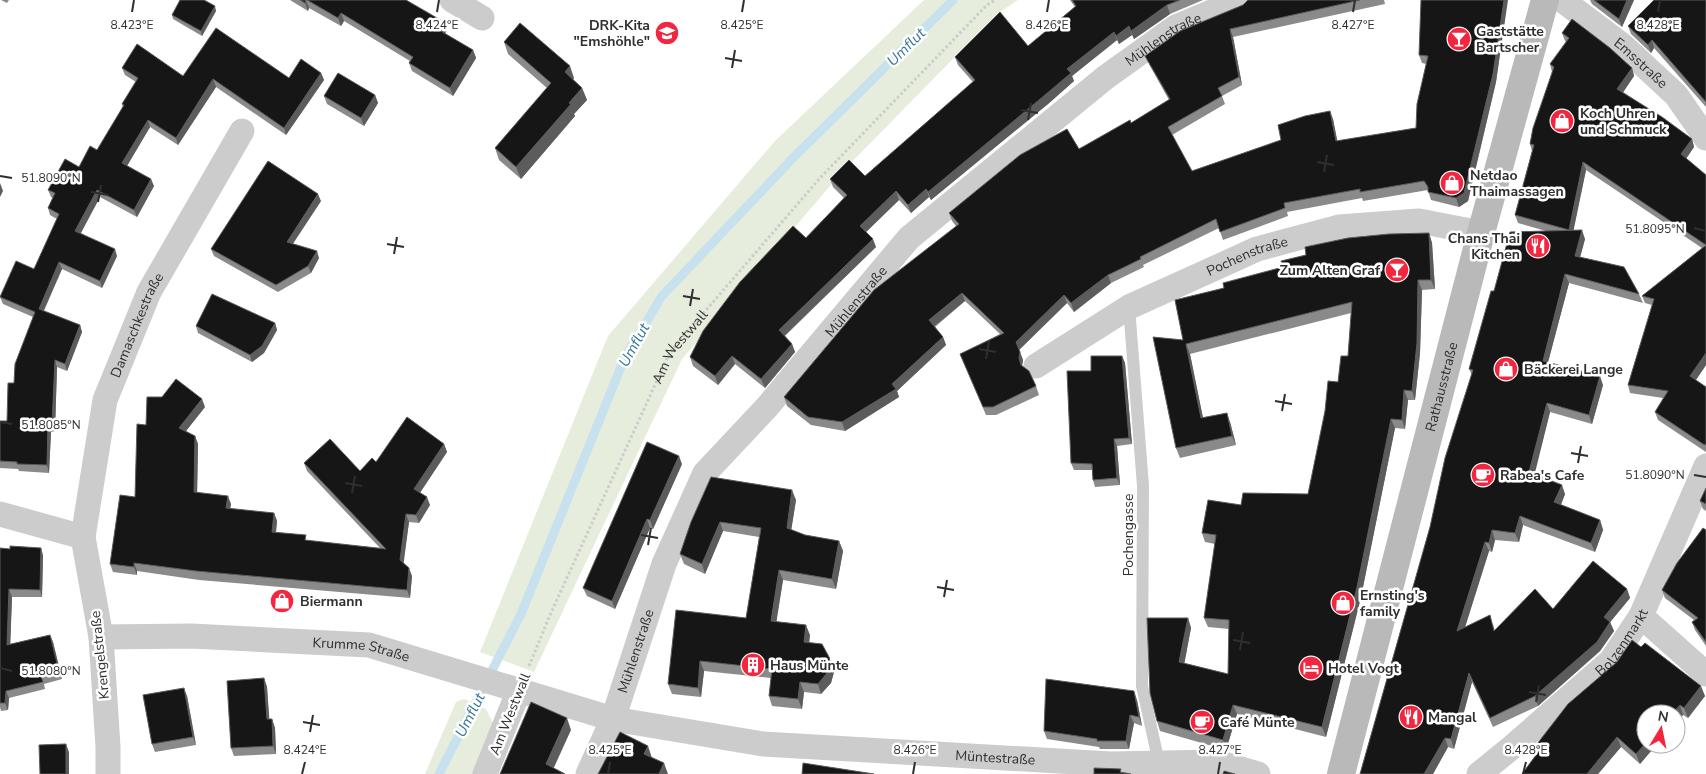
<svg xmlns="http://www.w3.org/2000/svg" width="1706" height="774" viewBox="0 0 1706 774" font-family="'Nunito Sans',sans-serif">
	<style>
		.green { fill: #e6eddc }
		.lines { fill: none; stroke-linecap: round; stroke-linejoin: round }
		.stream { stroke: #c7e1ee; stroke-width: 9 }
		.path { stroke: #ccc; stroke-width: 3; stroke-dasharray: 2.5 2.5; stroke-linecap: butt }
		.lane { stroke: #ccc; stroke-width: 12 }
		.street { stroke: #ccc; stroke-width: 25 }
		.secondary { stroke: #b9b9b9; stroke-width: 28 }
		.wall { fill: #8a8a8a }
		.shaded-wall { fill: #5c5c5c }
		.building { fill: #161616; stroke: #5c5c5c }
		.ticks { fill: none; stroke: #2f2f2f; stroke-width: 2 }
		.labels { text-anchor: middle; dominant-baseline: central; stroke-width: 5; stroke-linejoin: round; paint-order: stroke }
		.poi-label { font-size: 14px; font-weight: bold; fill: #2f2f2f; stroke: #fff; text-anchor: start }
		.street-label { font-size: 14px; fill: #2f2f2f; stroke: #fff }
		.water-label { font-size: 15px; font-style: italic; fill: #377798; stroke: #fff }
		.ticks-label { font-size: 12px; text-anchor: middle; fill: #2f2f2f; stroke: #fff; stroke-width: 5; stroke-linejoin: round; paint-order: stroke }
	</style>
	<rect width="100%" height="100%" fill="#fff"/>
	<g class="green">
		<polygon points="924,0 1018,0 997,14 842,172 682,359 534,672 480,652 608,336 775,141"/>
		<polygon points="464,699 486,709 493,723 474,774 425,774 456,702"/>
	</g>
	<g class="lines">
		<polyline class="stream" points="439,774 521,614 625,357 662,296 792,159 953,0"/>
		<path class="path" id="s1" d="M529,666L550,615L670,352L820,178L987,5L995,0"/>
		<polyline class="lane" points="1129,307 1143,486 1142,686 1159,763"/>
		<g class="street">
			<polyline points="452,0 482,18"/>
			<path id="s2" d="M1562,0L1622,45L1676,95L1706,138"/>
			<path id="s3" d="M1036,366L1129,307L1257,249L1339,227L1419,221L1481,233"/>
			<polyline points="0,514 83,537"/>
			<polyline points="1641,616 1706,674"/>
			<path id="s4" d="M101,637L191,636L369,645L613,719L763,744L1111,764L1217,762L1258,774"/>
			<path id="s5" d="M108,774V747L101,637L83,537L105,400L149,292L242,131"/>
			<polyline points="485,774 519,690"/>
			<path id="s6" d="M588,774L613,719L664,564L705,473L767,407L909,238L1106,77L1176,27L1240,0"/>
			<path id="s7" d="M1479,774L1511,748L1611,661L1641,616L1706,466"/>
		</g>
		<path class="secondary" id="s8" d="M1341,774L1481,233L1545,0"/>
	</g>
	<g class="wall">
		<polygon points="1,0 9,0 7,3"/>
		<polygon points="290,0 406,0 447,30 445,34 473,50 476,58 453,96 412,71 409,63 410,61 344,21 341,26 309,8 308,11"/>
		<polygon points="1070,0 1203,0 1170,14 1134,39 1132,35 1119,44 1117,40 1072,76 1074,81 1048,104 931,200 929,197 911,213 899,200 866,232 876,247 785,336 792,344 795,352 765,388 735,364 718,385 693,366 690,357 844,198 833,187 830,179 865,176 973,82 958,65 955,57 1028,46 1075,7"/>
		<polygon points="1248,0 1384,0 1385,4 1233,37 1242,85 1222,96 1225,104 1172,135 1192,171 1281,140 1333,119 1337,141 1416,128 1426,64 1422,63 1419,55 1505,17 1496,82 1468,201 1459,207 1431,200 1428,190 1363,201 1362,198 1287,212 1288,216 1223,240 1219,228 1143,265 1144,267 1111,283 1074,312 1067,303 1019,350 1023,360 1022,366 1036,386 1039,395 996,415 986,415 960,354 1000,334 965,301 935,327 943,337 946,345 897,391 899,397 845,431 811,425 787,406 784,397 956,226 952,221 949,213 1131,123 1169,100 1149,64 1145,56 1243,5"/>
		<polygon points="1590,0 1634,0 1622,27 1592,4"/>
		<polygon points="1706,0 1706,107 1654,48 1651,53 1631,34 1628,26"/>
		<polygon points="216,11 202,36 173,19 172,15"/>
		<polygon points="1562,33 1632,68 1634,76 1623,92 1692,139 1694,147 1686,158 1706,175 1706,365 1696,380 1706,387 1706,452 1658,420 1655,412 1663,398 1630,393 1628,385 1652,305 1645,303 1642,296 1702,248 1586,170 1573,230 1585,239 1580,257 1639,294 1643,303 1569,283 1548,362 1603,385 1592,424 1550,412 1534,474 1565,494 1561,505 1600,520 1603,530 1595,552 1523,525 1519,542 1495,540 1492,552 1489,551 1465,627 1493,624 1495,631 1553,609 1627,589 1630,598 1610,622 1614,631 1600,651 1538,706 1493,727 1472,682 1454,749 1448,747 1433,774 1360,774 1430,527 1472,375 1469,369 1494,291 1546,231 1518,223 1515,215 1532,151 1530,144 1552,72 1550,64 1566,42 1565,41"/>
		<polygon points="504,42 574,78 573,80 582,88 587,100 574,114 575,116 521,179 499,160 495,148 547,88 508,54"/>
		<polygon points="122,68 183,76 289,78 321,73 324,80 286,135 216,87 178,145 150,127 127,166 154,186 137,217 100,197 81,233 117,256 102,288 62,269 44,311 80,325 82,332 67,371 57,367 55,431 51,432 49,473 19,471 18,469 0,468 0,421 7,421 14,383 33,317 3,304 0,297 34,269 57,219 50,215 48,208 53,198 51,197 48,190 79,167 97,150 123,107 122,104 136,82 125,75"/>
		<polygon points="375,95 378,103 364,126 327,104 324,96"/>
		<polygon points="321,201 293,244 319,258 311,273 278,292 214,256 211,249"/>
		<polygon points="1429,233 1432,243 1435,289 1422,290 1420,353 1415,400 1408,400 1405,429 1395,428 1361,597 1326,737 1237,714 1226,750 1160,731 1157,721 1188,618 1191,628 1184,663 1228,674 1229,629 1208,627 1204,618 1215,544 1205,542 1202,533 1241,505 1308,494 1338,382 1348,356 1351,313 1190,354 1203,418 1230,422 1236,445 1180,458 1176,448 1183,340 1224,288"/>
		<polygon points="275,323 277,330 264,353 252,362 198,333 196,326"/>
		<polygon points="1122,356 1125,363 1132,444 1117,446 1120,485 1095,487 1093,480 1092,470 1074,470 1071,463 1091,371"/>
		<polygon points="205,407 186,431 195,436 198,444 197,492 231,504 230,509 274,513 277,521 276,533 308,541 380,548 307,471 304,463 360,471 376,462 444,444 447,452 420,493 430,505 419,523 409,522 403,563 412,576 410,598 199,580 137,571 137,575 113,572 110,564 135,497 146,425"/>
		<polygon points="682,464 653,529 650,528 615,609 587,596 583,588"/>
		<polygon points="1706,488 1706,511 1703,509 1700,501"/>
		<polygon points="796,500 791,530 805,535 839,541 843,551 836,589 783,580 776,622 810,635 809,643 829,657 834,672 831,683 821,694 804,692 802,709 772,706 769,696 771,678 704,671 701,697 672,694 668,684 746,618 759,537 723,531 705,574 684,564 680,554 691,522"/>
		<polygon points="1706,530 1706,646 1695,630 1692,622 1694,620 1665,598 1662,590"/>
		<polygon points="0,548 43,555 42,597 12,597 10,644 50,635 53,642 62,679 44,684 45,689 9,698 8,710 1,711 0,707"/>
		<polygon points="1641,647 1705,696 1688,718 1683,715 1676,723 1676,714 1646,744 1657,744 1640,764 1621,747 1598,774 1522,774 1539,751 1537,744 1617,662"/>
		<polygon points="264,678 267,687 269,719 272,719 275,728 276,754 234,756 231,748"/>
		<polygon points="187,696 196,745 155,752 152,744"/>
		<polygon points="1137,700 1142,726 1134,723 1129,749 1100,749 1099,747 1047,739 1044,731"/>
	</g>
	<g class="shaded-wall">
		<polygon points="306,0 309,8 308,11 305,3"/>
		<polygon points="1504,0 1508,0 1496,82 1468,201 1459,207 1456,198"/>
		<polygon points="1627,0 1634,0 1622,27 1619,19"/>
		<polygon points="1167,5 1170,14 1134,39 1131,31"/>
		<polygon points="215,6 216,11 202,36 201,31"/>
		<polygon points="341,13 344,21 341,26 338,18"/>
		<polygon points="444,22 447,30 442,38 439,30"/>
		<polygon points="1129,26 1132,35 1119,44 1116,36"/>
		<polygon points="1230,29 1233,37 1242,85 1239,77"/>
		<polygon points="1114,32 1117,40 1072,76 1074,81 1048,104 931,200 928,192 1067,69"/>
		<polygon points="1652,40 1654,48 1651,53 1648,45"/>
		<polygon points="473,50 476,58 453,96 450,88"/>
		<polygon points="570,66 574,78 569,84 565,72"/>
		<polygon points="1632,68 1634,76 1620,97 1617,89"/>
		<polygon points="321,73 324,80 286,135 284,128"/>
		<polygon points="213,79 216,87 178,145 176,138"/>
		<polygon points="582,88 587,100 574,114 575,116 521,179 516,167"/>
		<polygon points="375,95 378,103 364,126 361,118"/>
		<polygon points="1330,111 1333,119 1339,149 1336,141"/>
		<polygon points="148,120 150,127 124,171 122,163"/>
		<polygon points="1692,139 1694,147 1684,162 1681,154"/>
		<polygon points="1583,162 1586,170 1572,238 1569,230"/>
		<polygon points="151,179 154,186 137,217 134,210"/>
		<polygon points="0,183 3,191 0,197"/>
		<polygon points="926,189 929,197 911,213 908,205"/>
		<polygon points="97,190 100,197 78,238 75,231"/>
		<polygon points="896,191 899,200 863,235 860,226"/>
		<polygon points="318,194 321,201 289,249 287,242"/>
		<polygon points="1582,230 1585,239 1578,265 1575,256"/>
		<polygon points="1429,233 1432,243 1435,289 1431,280"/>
		<polygon points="873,239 876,247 782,338 779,330"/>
		<polygon points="115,249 117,256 102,288 100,281"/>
		<polygon points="317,251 319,258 311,273 308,266"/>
		<polygon points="59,262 62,269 41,316 39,309"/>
		<polygon points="1565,274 1569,283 1546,370 1543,361"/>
		<polygon points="1108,275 1111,283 1074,312 1071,303"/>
		<polygon points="1418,280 1422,290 1420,353 1415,400 1412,391"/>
		<polygon points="962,293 965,301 932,328 929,320"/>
		<polygon points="1064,295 1067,303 1019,350 1016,342"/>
		<polygon points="275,323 277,330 264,353 252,362 250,355"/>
		<polygon points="80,325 82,332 67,371 65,364"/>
		<polygon points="943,337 946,345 897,391 899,397 845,431 842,422 892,384"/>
		<polygon points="792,344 795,352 765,388 761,379"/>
		<polygon points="1186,344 1190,354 1205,428 1201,418"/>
		<polygon points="1020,352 1023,360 1022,366 1024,373 1019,358"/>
		<polygon points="1706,353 1706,365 1693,384 1690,376"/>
		<polygon points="732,356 735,364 718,385 715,376"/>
		<polygon points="1122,356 1125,363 1132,444 1129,438"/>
		<polygon points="55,360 57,367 55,431 52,424"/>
		<polygon points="1600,376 1603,385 1592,424 1589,415"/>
		<polygon points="1404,390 1408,400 1405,429 1402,420"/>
		<polygon points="202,399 205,407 182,436 179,428"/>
		<polygon points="1547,403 1550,412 1533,481 1529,472"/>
		<polygon points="1227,413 1230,422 1236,445 1232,436"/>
		<polygon points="1391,419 1395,428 1361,597 1326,737 1322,727"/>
		<polygon points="48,424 51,432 49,473 47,465"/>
		<polygon points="195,436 198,444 197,500 194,492"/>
		<polygon points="1114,439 1117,446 1120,485 1117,478"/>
		<polygon points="444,444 447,452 417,497 414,489"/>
		<polygon points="679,456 682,464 653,529 650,520"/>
		<polygon points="1562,485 1565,494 1558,512 1554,502"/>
		<polygon points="792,490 796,500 790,538 787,528"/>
		<polygon points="228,496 231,504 229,517 226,508"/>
		<polygon points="427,497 430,505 419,523 416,515"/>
		<polygon points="274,513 277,521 275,541 272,532"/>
		<polygon points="406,514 409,522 403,568 400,560"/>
		<polygon points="1520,516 1523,525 1519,542 1515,533"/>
		<polygon points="647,519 650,528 615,609 612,601"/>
		<polygon points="1600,520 1603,530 1595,552 1591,543"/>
		<polygon points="720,522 723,531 705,574 702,564"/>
		<polygon points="1492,530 1495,540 1492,552 1489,543"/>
		<polygon points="839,541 843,551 836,589 832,579"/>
		<polygon points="1485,542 1489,551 1461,640 1457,631"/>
		<polygon points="41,548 43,555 42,597 40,590"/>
		<polygon points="134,563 137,571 137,575 134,567"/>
		<polygon points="409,568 412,576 410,598 407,590"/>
		<polygon points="779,570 783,580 775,631 771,621"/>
		<polygon points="9,589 12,597 10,653 7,645"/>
		<polygon points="1627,589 1630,598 1607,626 1604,617"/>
		<polygon points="1188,618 1191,628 1183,671 1179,662"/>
		<polygon points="1610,622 1614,631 1600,651 1538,706 1535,696"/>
		<polygon points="806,625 810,635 808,652 804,642"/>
		<polygon points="50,635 53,642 62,679 59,671"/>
		<polygon points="829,657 834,672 831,683 821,694 818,684"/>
		<polygon points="700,661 704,671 701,697 698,688"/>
		<polygon points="1469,673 1472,682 1454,749 1451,739"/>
		<polygon points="264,678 267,687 270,728 267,719"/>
		<polygon points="800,682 804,692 802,709 798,699"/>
		<polygon points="1701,686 1705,696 1688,718 1684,708"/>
		<polygon points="184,688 187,696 196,745 193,737"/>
		<polygon points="6,691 9,698 8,710 5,703"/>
		<polygon points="1134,691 1137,700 1142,726 1139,717"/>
		<polygon points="1233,705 1237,714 1226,750 1223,740"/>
		<polygon points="1680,705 1683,715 1676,723 1676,714 1672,714"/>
		<polygon points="1130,715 1134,723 1129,749 1126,741"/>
		<polygon points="567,718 571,730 551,774 546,764"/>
		<polygon points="272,719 275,728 276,754 273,746"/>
		<polygon points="1617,737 1621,747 1598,774 1587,774"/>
		<polygon points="1445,738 1448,747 1433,774 1424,774"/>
		<polygon points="1646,743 1646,744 1657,744 1640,764 1636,754"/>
		<polygon points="66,744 69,752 69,774 66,774"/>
		<polygon points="648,746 652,758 644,754"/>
		<polygon points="664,763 668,774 659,774"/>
	</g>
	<g class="building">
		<polygon points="180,0 204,0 215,6 201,31 172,15"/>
		<polygon points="300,0 306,0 305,3"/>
		<polygon points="307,0 406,0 444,22 439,30 473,50 450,88 409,63 413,57 341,13 338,18"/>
		<polygon points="1072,0 1180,0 1167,5 1131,31 1129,26 1116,36 1114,32 1067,69 1071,73 1045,95 928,192 926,189 908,205 896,191 860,226 873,239 779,330 792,344 761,379 732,356 715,376 690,357 703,331 740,282 793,226 806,238 847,195 830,179 849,160 865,176 975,80 955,57 1000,12 1028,46 1076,6"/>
		<polygon points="1248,0 1360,0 1230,29 1239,77 1218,88 1222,96 1168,127 1192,171 1281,140 1278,125 1305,116 1330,111 1336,141 1416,128 1417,104 1428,56 1419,55 1421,0 1504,0 1493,74 1464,193 1456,198 1428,192 1428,187 1424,181 1360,192 1360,189 1284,203 1285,208 1220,232 1216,219 1140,257 1141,259 1108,275 1071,303 1064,295 1016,342 1020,352 1019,358 1021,365 1029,371 1036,386 993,407 983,407 960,354 1004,333 962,293 929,320 943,337 892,384 896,389 842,422 808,417 784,397 874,290 959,224 949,213 1020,155 1067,129 1079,149 1130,120 1131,123 1170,99 1145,56 1180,31 1243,5"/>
		<polygon points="1594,0 1627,0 1619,19"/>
		<polygon points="1654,0 1706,0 1706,102 1652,40 1648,45 1628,26"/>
		<polygon points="1572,19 1610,48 1632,68 1617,89 1662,117 1692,139 1681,154 1706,175 1706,245 1583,162 1569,230 1515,215 1534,145 1530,144 1533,128 1554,67 1550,64 1569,38 1562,33"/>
		<polygon points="520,23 570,66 565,72 582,88 569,103 571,104 516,167 495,148 551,83 504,42"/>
		<polygon points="216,28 289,78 301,59 321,73 284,128 213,79 176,138 148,120 122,163 151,179 134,210 97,190 75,231 115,249 100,281 59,262 39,309 80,325 65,364 55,360 52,424 48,424 47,465 17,464 17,462 0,461 0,421 7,421 8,383 14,383 15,364 35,312 0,297 16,261 34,269 59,214 48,208 55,193 48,190 65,159 79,167 90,146 97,150 124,105 122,104 138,78 122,68 137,44 183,76"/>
		<polygon points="338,73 375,95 361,118 324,96"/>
		<polygon points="268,161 318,194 287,242 317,251 308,266 276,285 211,249"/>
		<polygon points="1582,230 1575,256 1624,267 1639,294 1565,274 1543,361 1600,376 1589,415 1547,403 1529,472 1562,485 1554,502 1600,520 1591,543 1520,516 1515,533 1492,530 1489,543 1485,542 1457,631 1490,615 1494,631 1535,589 1553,609 1593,561 1627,589 1604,617 1610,622 1597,642 1535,696 1490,718 1469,673 1451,739 1445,738 1424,774 1360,774 1430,527 1445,458 1473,370 1469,369 1491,291 1494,291 1510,232"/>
		<polygon points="1429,233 1431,280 1418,280 1417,343 1412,391 1404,390 1402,420 1391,419 1357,587 1322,727 1233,705 1223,740 1157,721 1150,693 1147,618 1188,618 1179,662 1228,674 1229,620 1204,618 1216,535 1202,533 1208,500 1241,505 1243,493 1308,494 1325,411 1328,381 1338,382 1341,356 1348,356 1352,302 1186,344 1201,418 1227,413 1232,436 1176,448 1153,337 1183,340 1175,300 1224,288 1223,283 1283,267 1281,261 1306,255 1305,247 1348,238 1389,234"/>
		<polygon points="1705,246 1706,246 1706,353 1690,376 1706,387 1706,445 1703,444 1655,412 1668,391 1628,385 1654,299 1642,296"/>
		<polygon points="212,294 275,323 262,346 250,355 196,326"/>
		<polygon points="1091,356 1122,356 1129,438 1114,439 1117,478 1093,480 1092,464 1071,463 1067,371 1091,371"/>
		<polygon points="176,379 202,399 179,428 195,436 194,492 228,496 226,508 274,513 272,532 306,535 305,540 386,549 304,463 330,439 360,471 372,458 376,462 407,417 444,444 414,489 427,497 416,515 406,514 400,560 409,568 407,590 196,571 134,563 134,567 110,564 120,495 135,497 137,424 146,425 147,397 162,397"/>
		<polygon points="647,442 679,456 650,520 647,519 612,601 583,588"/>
		<polygon points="711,477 792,490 787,528 805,535 839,541 832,579 779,570 771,621 806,625 804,642 822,644 829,657 830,662 827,673 818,684 800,682 798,699 769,696 772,669 700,661 698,688 668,684 676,610 746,618 761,528 720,522 702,564 680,554 691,522"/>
		<polygon points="1706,488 1706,504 1700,501"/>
		<polygon points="1703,528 1706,530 1706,642 1692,622 1698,618 1662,590 1677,563"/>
		<polygon points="10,546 41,548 40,590 9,589 7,645 50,635 59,671 41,676 43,682 6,691 5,703 0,703 0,548 10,549"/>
		<polygon points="1632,640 1641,647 1645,643 1701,686 1684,708 1680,705 1672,714 1646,714 1646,743 1636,754 1617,737 1587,774 1522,774 1542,747 1537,744 1568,704 1617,662"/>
		<polygon points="264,678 267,719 272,719 273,746 231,748 227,681"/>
		<polygon points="1046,679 1134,691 1139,717 1130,715 1126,741 1097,741 1097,739 1044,731"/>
		<polygon points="184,688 193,737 152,744 143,695"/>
		<polygon points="531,702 567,718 546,764 565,774 500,774"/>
		<polygon points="620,732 648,746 644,754 664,763 659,774 598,774"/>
		<polygon points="66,744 66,774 40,774 39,745"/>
		<polygon points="803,763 874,774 802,774"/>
		<polygon points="1094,768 1121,769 1120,772 1131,774 1094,774"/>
		<polygon points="1224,771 1235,774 1223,774"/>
	</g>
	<path class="ticks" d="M132,12L134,0M437,12L439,0M742,12L744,0M1047,12L1049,0M1353,12L1355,0M1658,12L1660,0M725,58L742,61M732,68L735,50M1021,110L1038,113M1028,120L1031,103M1317,162L1334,165M1324,172L1327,155M0,176L12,178M91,192L108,195M98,202L101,185M1694,228L1706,231M387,244L404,247M394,254L397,237M683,296L700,299M690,306L693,289M979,349L996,352M986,359L989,341M1275,401L1292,404M1282,411L1285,394M0,422L12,424M1571,453L1588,456M1578,463L1581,446M1694,475L1706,477M345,483L362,486M352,493L355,476M641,535L658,538M648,545L651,528M937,587L954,590M944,597L947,580M1233,640L1250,643M1240,650L1243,632M0,668L12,671M1529,692L1546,695M1536,702L1539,685M303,722L320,725M310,732L313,715M302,774L305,762M608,774L610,762M913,774L915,762M1218,774L1220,762M1523,774L1526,762"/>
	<defs>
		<g id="school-disc" transform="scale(1.25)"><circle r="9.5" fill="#f2263e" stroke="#fff"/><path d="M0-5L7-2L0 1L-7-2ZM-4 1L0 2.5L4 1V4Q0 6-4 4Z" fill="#fff"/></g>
		<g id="bar-disc" transform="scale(1.25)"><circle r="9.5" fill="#f2263e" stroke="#fff"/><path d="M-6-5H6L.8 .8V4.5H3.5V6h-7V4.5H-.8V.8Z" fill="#fff"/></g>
		<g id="shop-disc" transform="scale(1.25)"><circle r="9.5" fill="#f2263e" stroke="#fff"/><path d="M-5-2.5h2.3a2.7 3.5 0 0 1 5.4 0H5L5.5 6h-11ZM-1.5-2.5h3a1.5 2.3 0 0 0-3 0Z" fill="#fff"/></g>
		<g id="restaurant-disc" transform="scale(1.25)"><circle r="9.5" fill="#f2263e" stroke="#fff"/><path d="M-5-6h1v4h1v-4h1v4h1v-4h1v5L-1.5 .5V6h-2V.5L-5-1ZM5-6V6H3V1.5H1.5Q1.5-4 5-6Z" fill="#fff"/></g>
		<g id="cafe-disc" transform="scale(1.25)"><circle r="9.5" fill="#f2263e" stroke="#fff"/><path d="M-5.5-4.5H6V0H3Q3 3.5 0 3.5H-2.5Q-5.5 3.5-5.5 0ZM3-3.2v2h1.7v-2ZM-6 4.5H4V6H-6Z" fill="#fff"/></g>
		<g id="building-disc" transform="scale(1.25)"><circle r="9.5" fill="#f2263e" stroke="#fff"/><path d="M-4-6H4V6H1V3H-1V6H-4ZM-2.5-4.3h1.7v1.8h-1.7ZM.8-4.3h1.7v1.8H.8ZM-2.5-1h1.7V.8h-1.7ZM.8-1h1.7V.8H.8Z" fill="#fff"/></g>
		<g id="hotel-disc" transform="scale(1.25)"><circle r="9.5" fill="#f2263e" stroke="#fff"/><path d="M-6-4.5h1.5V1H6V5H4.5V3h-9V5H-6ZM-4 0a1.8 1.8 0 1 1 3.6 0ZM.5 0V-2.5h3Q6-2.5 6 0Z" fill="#fff"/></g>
	</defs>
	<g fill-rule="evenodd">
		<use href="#school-disc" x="667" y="33"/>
		<use href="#bar-disc" x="1459" y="39"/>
		<use href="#shop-disc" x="1562" y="121"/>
		<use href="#shop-disc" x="1452" y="183"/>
		<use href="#restaurant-disc" x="1538" y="246"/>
		<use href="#bar-disc" x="1397" y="270"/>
		<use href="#shop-disc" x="1506" y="369"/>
		<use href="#cafe-disc" x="1483" y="475"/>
		<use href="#shop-disc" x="282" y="601"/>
		<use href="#shop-disc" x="1343" y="603"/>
		<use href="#building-disc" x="753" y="665"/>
		<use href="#hotel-disc" x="1311" y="668"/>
		<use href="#restaurant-disc" x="1411" y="717"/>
		<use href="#cafe-disc" x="1202" y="722"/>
	</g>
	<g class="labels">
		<g class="poi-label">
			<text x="650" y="25" text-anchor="end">DRK-Kita<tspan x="650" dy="16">"Emshöhle"</tspan></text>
			<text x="1476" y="31">Gaststätte<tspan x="1476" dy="16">Bartscher</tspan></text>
			<text x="1580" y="113">Koch Uhren<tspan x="1580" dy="16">und Schmuck</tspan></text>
			<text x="1470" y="175">Netdao<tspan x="1470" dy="16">Thaimassagen</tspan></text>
			<text x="1520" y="238" text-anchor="end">Chans Thai<tspan x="1520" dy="16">Kitchen</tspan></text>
			<text x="1380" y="270" text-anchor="end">Zum Alten Graf</text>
			<text x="1524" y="369">Bäckerei Lange</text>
			<text x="1500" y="475">Rabea's Cafe</text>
			<text x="1360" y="595">Ernsting's<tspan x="1360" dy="16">family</tspan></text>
			<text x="300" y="601">Biermann</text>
			<text x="770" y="665">Haus Münte</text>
			<text x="1328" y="668">Hotel Vogt</text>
			<text x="1428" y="717">Mangal</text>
			<text x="1220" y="722">Café Münte</text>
		</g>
		<g class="street-label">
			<text stroke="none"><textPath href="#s6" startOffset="958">Mühlenstraße</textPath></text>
			<text stroke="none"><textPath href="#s2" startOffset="101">Emsstraße</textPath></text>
			<text stroke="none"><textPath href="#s3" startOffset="239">Pochenstraße</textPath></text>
			<text stroke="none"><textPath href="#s6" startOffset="552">Mühlenstraße</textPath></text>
			<text stroke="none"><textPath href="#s5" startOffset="459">Damaschkestraße</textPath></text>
			<text stroke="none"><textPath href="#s1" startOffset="354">Am Westwall</textPath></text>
			<text stroke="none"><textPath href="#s8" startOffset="400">Rathausstraße</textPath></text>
			<text transform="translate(1128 535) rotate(-90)">Pochengasse</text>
			<text stroke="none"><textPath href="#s7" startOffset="195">Bolzenmarkt</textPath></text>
			<text stroke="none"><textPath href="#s6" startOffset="132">Mühlenstraße</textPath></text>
			<text stroke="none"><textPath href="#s4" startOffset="261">Krumme Straße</textPath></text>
			<text transform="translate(100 655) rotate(-96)">Krengelstraße</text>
			<text transform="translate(510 714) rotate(-68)">Am Westwall</text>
			<text stroke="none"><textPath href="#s4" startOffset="908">Müntestraße</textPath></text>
		</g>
		<g class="water-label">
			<text transform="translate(906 47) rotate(-45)">Umflut</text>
			<text transform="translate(634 345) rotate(-61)">Umflut</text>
			<text transform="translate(470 715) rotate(-63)">Umflut</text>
		</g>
	</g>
	<g class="ticks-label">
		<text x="132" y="29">8.423°E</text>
		<text x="437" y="29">8.424°E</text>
		<text x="742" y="29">8.425°E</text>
		<text x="1047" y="29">8.426°E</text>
		<text x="1353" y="29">8.427°E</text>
		<text x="1658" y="29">8.428°E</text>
		<text x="51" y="182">51.8090°N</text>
		<text x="1655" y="233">51.8095°N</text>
		<text x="51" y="429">51.8085°N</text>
		<text x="1655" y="479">51.8090°N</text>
		<text x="51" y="675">51.8080°N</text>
		<text x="305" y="754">8.424°E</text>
		<text x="610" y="754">8.425°E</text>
		<text x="915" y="754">8.426°E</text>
		<text x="1220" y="754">8.427°E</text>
		<text x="1526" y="754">8.428°E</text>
	</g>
	<g transform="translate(1661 729) rotate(10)"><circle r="24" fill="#ffffff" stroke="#acacac"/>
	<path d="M0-4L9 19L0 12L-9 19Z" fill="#f2263e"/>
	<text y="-8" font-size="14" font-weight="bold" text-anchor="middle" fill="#2f2f2f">N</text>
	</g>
</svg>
